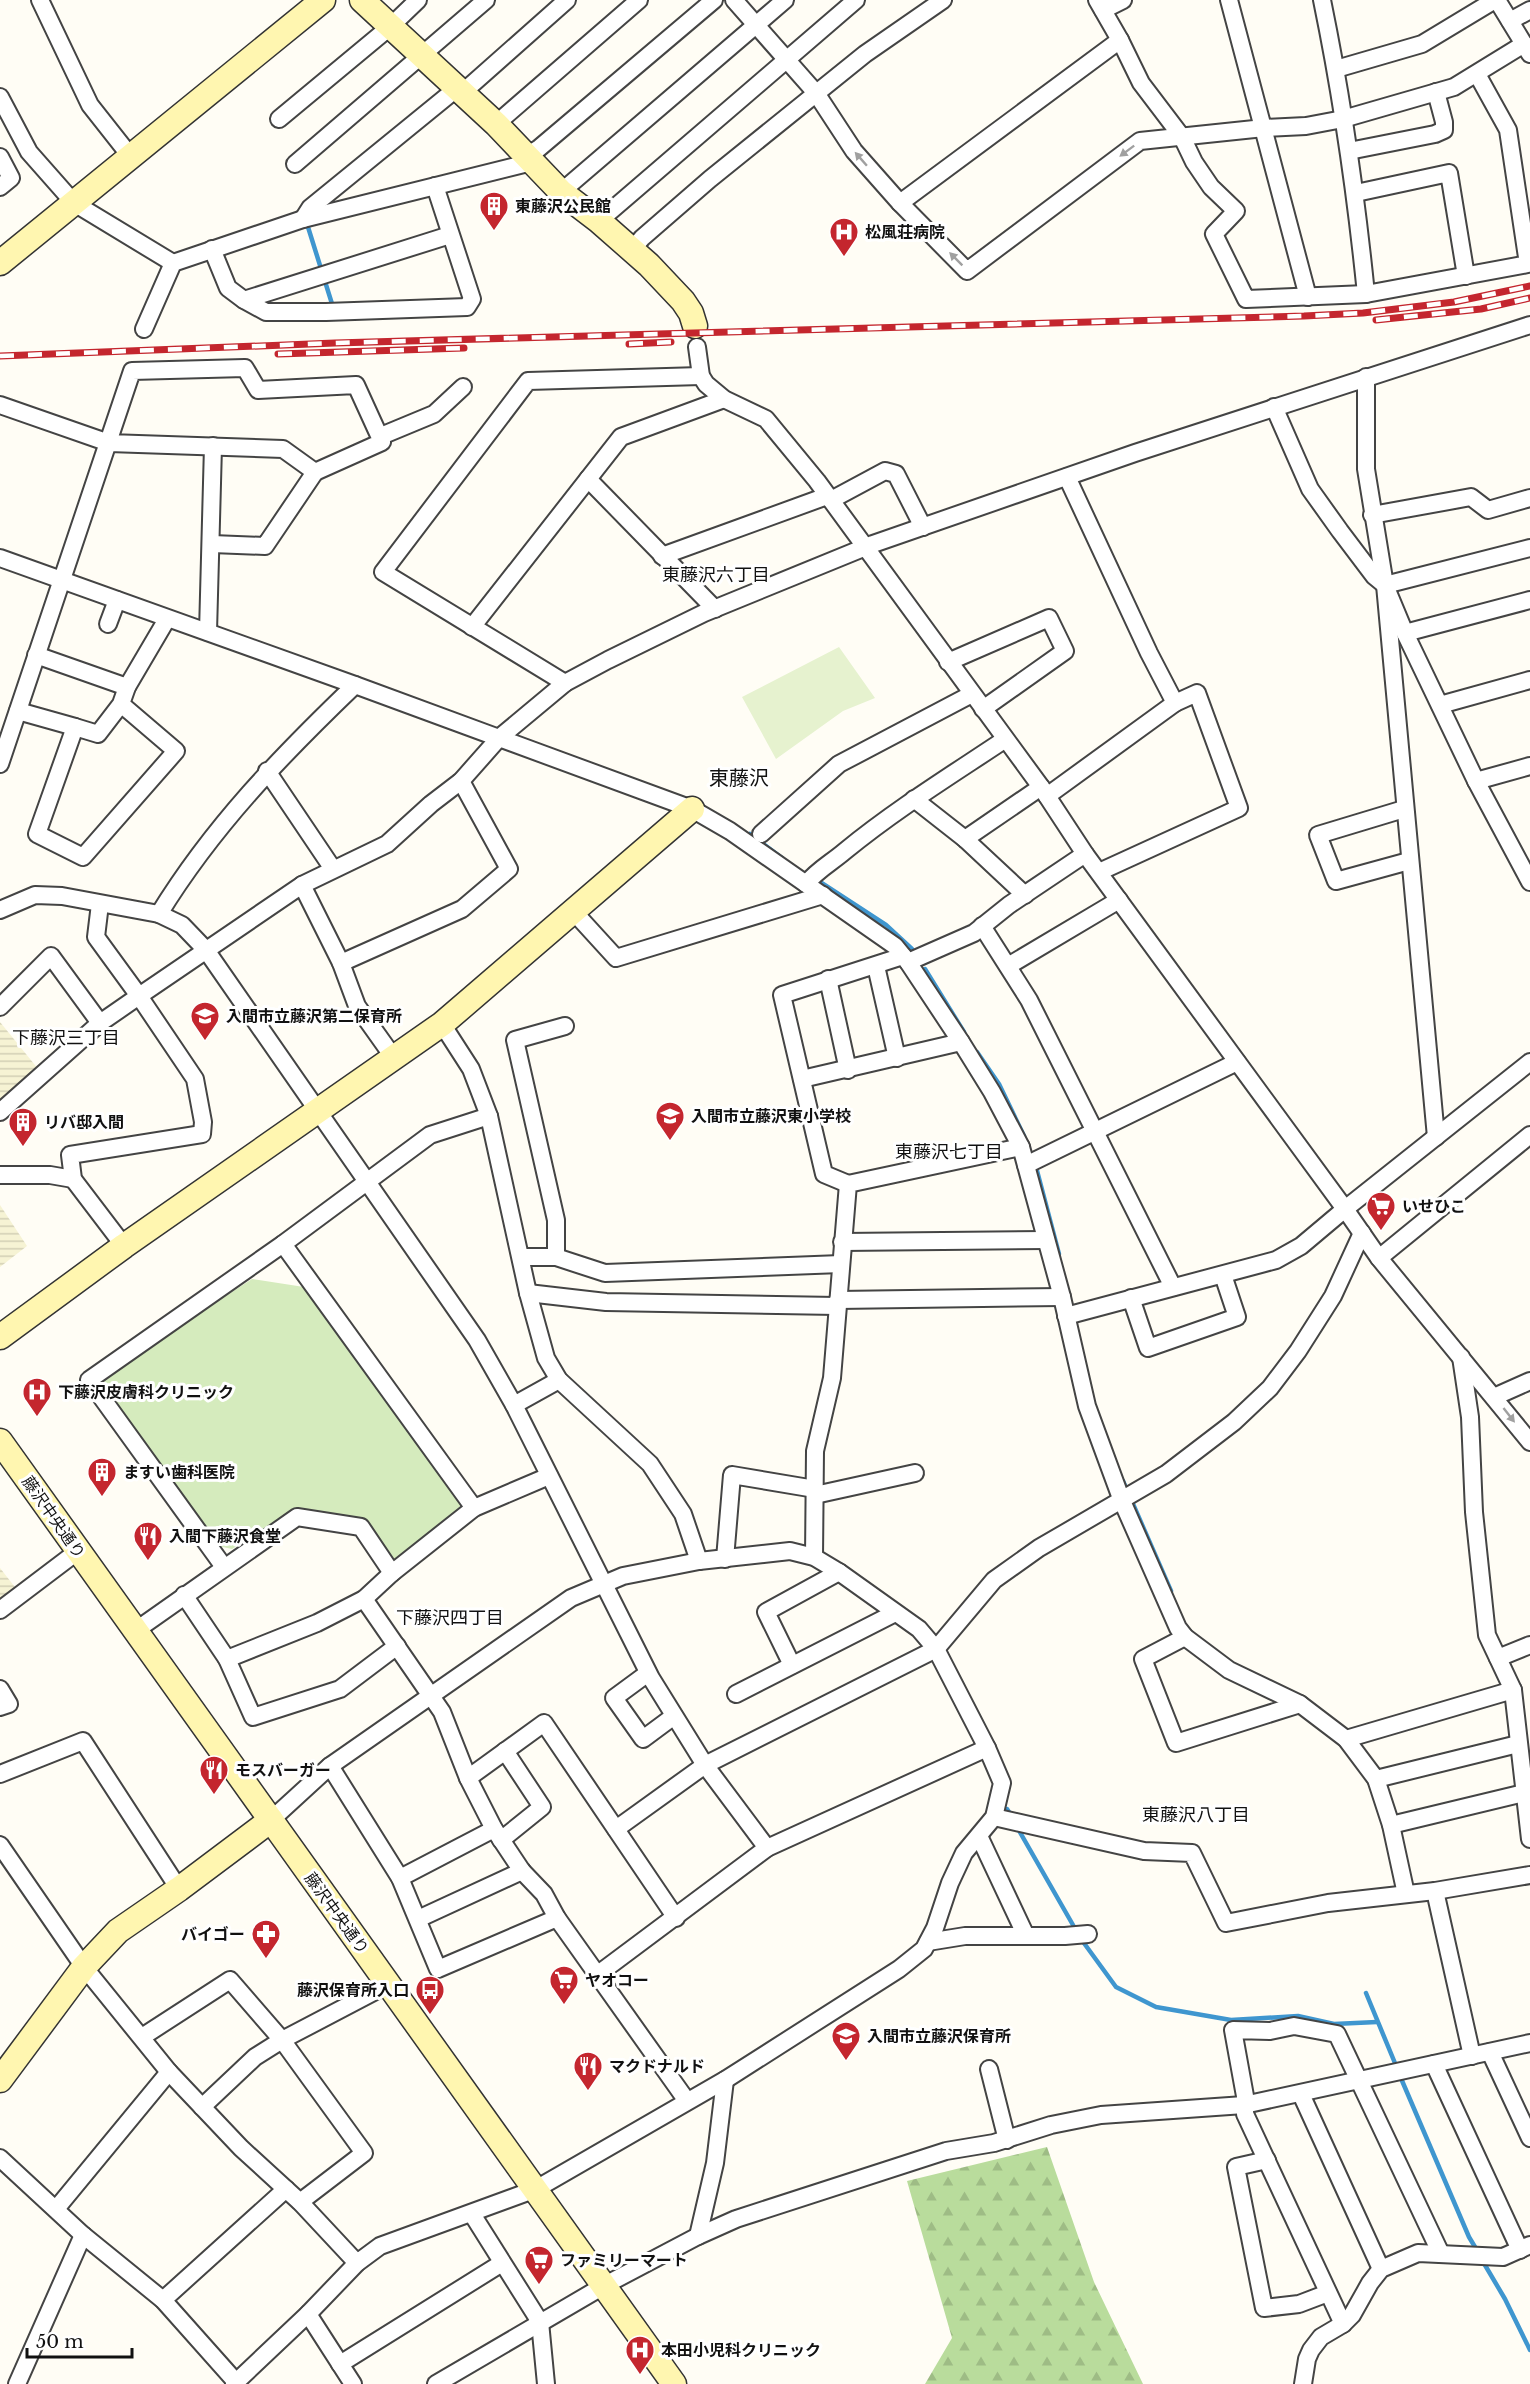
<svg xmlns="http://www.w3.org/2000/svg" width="1530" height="2384" viewBox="0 0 1530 2384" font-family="'Libre Baskerville','Noto Sans JP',serif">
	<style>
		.farmland { fill: url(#farmland-rules) }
		.grass { fill: #d5ebbd }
		.forest { fill: url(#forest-firs) }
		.pitch { fill: #e6f2cf }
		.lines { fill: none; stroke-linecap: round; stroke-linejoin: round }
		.stream { stroke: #3f96cf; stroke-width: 4.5 }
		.street-casing { stroke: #444; stroke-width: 20 }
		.secondary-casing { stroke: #333; stroke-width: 27 }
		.street { stroke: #fff; stroke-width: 16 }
		.secondary { stroke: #fff6b0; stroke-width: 24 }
		.rail-casing { stroke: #c4262e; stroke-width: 7 }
		.rail { stroke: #fff; stroke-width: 4.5; stroke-dasharray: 14; stroke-linecap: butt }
		.oneway { fill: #a0a0a0 }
		.labels { text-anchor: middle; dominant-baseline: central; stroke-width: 6; stroke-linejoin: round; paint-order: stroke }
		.poi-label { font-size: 16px; font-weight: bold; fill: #111; stroke: #fff; text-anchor: start }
		.street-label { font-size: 16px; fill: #111; stroke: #fff }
		.neighbourhood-label { font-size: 18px; fill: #111; stroke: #fff }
		.quarter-label { font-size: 20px; fill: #111; stroke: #fff }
	</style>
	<defs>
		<pattern id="farmland-rules" width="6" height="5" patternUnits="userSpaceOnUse" patternTransform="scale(1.5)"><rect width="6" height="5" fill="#f6f3d4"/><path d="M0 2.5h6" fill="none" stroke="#d2cfb5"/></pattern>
		<pattern id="forest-firs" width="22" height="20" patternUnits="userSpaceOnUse" patternTransform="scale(1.5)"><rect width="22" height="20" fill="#b9dc9c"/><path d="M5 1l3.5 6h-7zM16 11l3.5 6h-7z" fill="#9ebc85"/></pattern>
	</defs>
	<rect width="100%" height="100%" fill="#fffdf5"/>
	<g class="farmland">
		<polygon points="0,1022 39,1070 0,1107"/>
		<polygon points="0,1205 27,1246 0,1267"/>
		<polygon points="0,1568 18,1591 0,1604"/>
	</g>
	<polygon class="grass" points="252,1279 304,1287 462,1502 461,1518 395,1561 391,1560 365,1525 295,1511 232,1549 218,1546 197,1514 187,1515 104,1397 98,1378"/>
	<polygon class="forest" points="1047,2147 1094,2282 1143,2384 925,2384 952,2338 907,2181"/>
	<polygon class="pitch" points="839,647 875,698 843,711 776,759 742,697"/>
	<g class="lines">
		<g class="stream">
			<polyline points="308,227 333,307"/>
			<polyline points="750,834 782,858"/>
			<polyline points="817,880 886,925 912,949"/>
			<polyline points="925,969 964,1032"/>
			<polyline points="977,1052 999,1084 1024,1136"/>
			<polyline points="1035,1163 1059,1254"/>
			<polyline points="1123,1481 1171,1591"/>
			<polyline points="1007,1809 1012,1817"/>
			<polyline points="1017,1827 1077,1932"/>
			<polyline points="1081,1939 1116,1987 1156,2007 1231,2020 1298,2016 1334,2024 1377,2022"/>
			<polyline points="1366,1993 1397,2068"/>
			<polyline points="1400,2076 1469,2237 1478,2252"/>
			<polyline points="1482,2260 1505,2299 1530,2350"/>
		</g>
		<g class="street-casing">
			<g id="street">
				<polyline points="40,0 90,105 131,157"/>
				<polyline points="734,0 816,93 854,151 900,203 967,271 1140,141 1264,128 1306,126 1343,119 1454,87 1524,44"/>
				<polyline points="1097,0 1120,40 1141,83 1182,137 1194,162 1211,187 1236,211 1214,234 1246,299 1366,294 1528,264 1508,130 1477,74"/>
				<polyline points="1229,0 1308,297"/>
				<path d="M1322,0C1342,97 1356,195 1366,294"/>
				<polyline points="1497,0 1530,54"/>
				<polyline points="1103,10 1123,0"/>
				<polyline points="1510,21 1530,10"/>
				<polyline points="1336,69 1422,44 1495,0"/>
				<polyline points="461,94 567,0"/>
				<polyline points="0,97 29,152 74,203 173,263"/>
				<polyline points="279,119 391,26 418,0"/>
				<polyline points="496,124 639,0"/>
				<polyline points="1349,151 1435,134 1444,130 1444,122 1436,92"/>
				<polyline points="526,156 538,149 714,0"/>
				<polyline points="0,157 11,178 0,187"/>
				<polyline points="295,164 486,0"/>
				<polyline points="561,192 785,0"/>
				<polyline points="1356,193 1449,173 1466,276"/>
				<polyline points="900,203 1120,40"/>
				<polyline points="303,219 310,208 456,89"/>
				<polyline points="599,221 856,0"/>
				<polyline points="212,249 228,288 244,300 266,312 326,312 467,307 472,299 435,186"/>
				<polyline points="632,250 642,238 710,179 865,54 943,0"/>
				<polyline points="244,300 450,235"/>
				<polyline points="144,329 173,263 303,219 532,162"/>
				<polyline points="697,347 701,376 706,384 724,399 766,419 817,481 1041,787 1085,854 1345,1209 1379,1258 1530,1442"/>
				<polyline points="1366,377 1366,469 1385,585 1436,1137"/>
				<polyline points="0,405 109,443 283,449 315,472 382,442 356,385 258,390 245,368 132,371 0,764"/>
				<polyline points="1274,407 1310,489 1340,531 1374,576 1385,585 1405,633 1476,781 1530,882"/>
				<polyline points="381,436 434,414 463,387"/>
				<polyline points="1067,477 1149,653 1175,703 1197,693 1239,808 1099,872"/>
				<polyline points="588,479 715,609"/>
				<polyline points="831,500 885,471 896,474 923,527"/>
				<polyline points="1372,515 1471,497 1488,510 1530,498"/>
				<polyline points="212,544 265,546 315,472"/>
				<polyline points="662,556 827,496"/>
				<polyline points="0,558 355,685 692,809 730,831 895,946 908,962 961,1042 992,1092 1021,1147 1062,1297 1087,1406 1122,1501 1178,1628 1185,1637 1229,1670 1300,1704 1346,1739 1376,1779 1391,1825 1406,1894"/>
				<polyline points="1385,585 1530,548"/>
				<polyline points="108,624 117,600"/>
				<polyline points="472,627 621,437 724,399"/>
				<polyline points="208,632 213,446"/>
				<polyline points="1405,633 1530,600"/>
				<polyline points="36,655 127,687"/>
				<polyline points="948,662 1049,618 1065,651 983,709"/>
				<polyline points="565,683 383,572 528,381 701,376"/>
				<polyline points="121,704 176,751 83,857 37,834 75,727 98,734 121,704 127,687 167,619"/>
				<polyline points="1440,705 1530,680"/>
				<polyline points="18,711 75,727"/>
				<polyline points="267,771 333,869"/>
				<polyline points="1476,781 1530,766"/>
				<polyline points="1047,796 1175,703"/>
				<polyline points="914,799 965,839 1025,895"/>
				<polyline points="1404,809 1318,835 1336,881 1409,861"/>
				<polyline points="761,834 839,764 972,694"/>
				<polyline points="965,839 1041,787"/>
				<path d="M806,884C817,870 831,863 845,851C895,810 950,776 1004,740"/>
				<polyline points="302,885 341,963 357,1006 394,1058"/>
				<polyline points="100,904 96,937 139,996 195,1079 203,1122 202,1134 70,1155 73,1179 124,1246"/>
				<polyline points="0,910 35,895 62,896 159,914 182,925 206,950 477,1340 514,1405 651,1678 705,1765 767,1848"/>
				<polyline points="574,912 616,958 823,895"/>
				<path d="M159,914C213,826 281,756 355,685"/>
				<polyline points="982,926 1029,1000 1173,1287"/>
				<polyline points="908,962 974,933 1009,905 1085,854"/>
				<polyline points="341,963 462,909 509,869 461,781"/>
				<polyline points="876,966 897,1058"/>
				<polyline points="1008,966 1119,900"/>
				<polyline points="828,979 848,1070"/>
				<polyline points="0,1007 51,956 100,1023"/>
				<polyline points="442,1024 471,1069 489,1116 528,1293 546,1358 559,1380 650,1464 683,1514 699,1561"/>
				<polyline points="802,1079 961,1042"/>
				<polyline points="0,1112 100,1023 139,996 302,885 387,844 431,804 461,781 499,738 565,683 608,660 704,613 873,544 1135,453 1530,325"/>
				<polyline points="1026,1165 1237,1062"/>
				<polyline points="0,1175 50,1175 73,1179"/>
				<polyline points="848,1184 824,1174 782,995 903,956"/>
				<polyline points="842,1242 1046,1240"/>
				<polyline points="283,1244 474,1508"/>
				<polyline points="521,1257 556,1257 556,1220 515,1040 565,1026"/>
				<polyline points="556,1257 605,1273 841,1264"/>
				<polyline points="1379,1258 1530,1135"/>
				<polyline points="528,1293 606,1302 837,1306"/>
				<polyline points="1131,1298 1148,1348 1237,1317 1223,1275"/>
				<polyline points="838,1300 1062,1297"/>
				<polyline points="1066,1316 1276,1260 1301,1246 1345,1209 1530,1062"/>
				<polyline points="1461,1357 1470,1417 1474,1512 1487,1635 1513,1690 1530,1839"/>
				<polyline points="1494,1397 1530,1381"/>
				<polyline points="514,1405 559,1380"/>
				<polyline points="815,1495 915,1473"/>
				<polyline points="814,1557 815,1451 832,1378 848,1184 1021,1147"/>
				<polyline points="725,1559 732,1475 815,1489"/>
				<polyline points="224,1567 89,1380 283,1244 430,1135 489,1116"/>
				<polyline points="184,1595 227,1659 253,1717 340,1689 397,1646"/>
				<polyline points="364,1599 442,1712 468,1778 494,1829 522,1871 544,1894 557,1918 687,2101"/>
				<polyline points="0,1610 78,1551"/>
				<polyline points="135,1631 297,1517 361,1527 392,1573"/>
				<polyline points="1185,1637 1143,1659 1176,1743 1300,1704"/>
				<polyline points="1498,1658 1530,1645"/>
				<polyline points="227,1659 317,1623 364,1599 392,1573 474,1508 549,1476"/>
				<polyline points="792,1665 766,1612 839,1572"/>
				<polyline points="648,1673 614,1698 643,1739 674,1716"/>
				<polyline points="0,1689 9,1704 0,1707"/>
				<polyline points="736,1694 895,1613"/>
				<polyline points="1346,1739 1513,1690"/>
				<polyline points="330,1766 400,1878 438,1969 557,1918"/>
				<polyline points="0,1774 83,1741 179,1889"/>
				<polyline points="468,1778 544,1723 676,1918"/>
				<polyline points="1376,1779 1518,1744"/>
				<polyline points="994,1817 1144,1851 1192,1853 1226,1923 1328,1903 1435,1891 1530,1875"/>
				<polyline points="1391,1825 1524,1793"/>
				<polyline points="616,1829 705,1765 936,1649 994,1580 1039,1548 1166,1474 1234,1422 1270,1388 1298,1351 1333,1296 1362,1233"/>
				<polyline points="979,1836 1026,1936"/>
				<polyline points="501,1840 542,1807 505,1751"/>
				<polyline points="0,1845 84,1967 169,2072 241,2148 300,2202 357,2263"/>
				<polyline points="400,1878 494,1829"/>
				<polyline points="1435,1891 1472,2056"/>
				<polyline points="418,1919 522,1871"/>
				<polyline points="928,1942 965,1936 1065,1936 1088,1934"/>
				<polyline points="597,1975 767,1848 987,1748"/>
				<polyline points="142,2037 230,1980 282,2040 364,2153 300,2202"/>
				<polyline points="1490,2052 1530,2138"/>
				<polyline points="1434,2064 1520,2250"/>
				<polyline points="989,2069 1007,2140"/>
				<polyline points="1301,2094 1381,2269"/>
				<polyline points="202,2107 255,2057 282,2040 389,1984"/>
				<polyline points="0,2158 83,2235 163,2300 236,2382"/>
				<polyline points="1267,2160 1236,2167 1264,2308 1299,2304 1328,2293"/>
				<polyline points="56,2209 169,2072"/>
				<polyline points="472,2214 540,2322 546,2384"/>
				<polyline points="698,2236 715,2163 725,2080"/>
				<polyline points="163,2300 286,2189"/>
				<polyline points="308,2314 353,2384"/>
				<polyline points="1343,2324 1245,2114 1245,2096 1233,2030 1270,2031 1294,2026 1337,2034 1441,2254"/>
				<polyline points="340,2364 502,2263"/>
				<polyline points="17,2384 83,2235"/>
				<polyline points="234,2384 308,2314 357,2263 380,2246 536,2189 725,2080 899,1969 924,1949 935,1928 950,1883 964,1853 994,1817 1002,1783 987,1748 936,1649 919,1629 839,1572 814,1557 790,1551 699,1561 623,1576 571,1598 330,1766 271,1820"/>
				<polyline points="436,2384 605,2285 698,2236 736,2219 946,2151 994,2143 1051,2125 1101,2115 1244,2105 1530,2043"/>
				<polyline points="1303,2384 1307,2359 1311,2350 1321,2337 1343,2324 1352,2315 1370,2283 1381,2269 1418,2253 1503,2257 1530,2245"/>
			</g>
		</g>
		<g class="secondary-casing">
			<g id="secondary">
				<polyline points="362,0 496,124 561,192 599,221 649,265 683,301 691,313 695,326"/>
				<polyline points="0,263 323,0"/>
				<polyline points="0,1337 124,1246 442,1024 692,809"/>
				<polyline points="0,1441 674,2384"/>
				<polyline points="0,2080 84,1967 118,1931 179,1889 271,1820"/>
			</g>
		</g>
		<use href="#street" class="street"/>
		<use href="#secondary" class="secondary"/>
		<g class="rail-casing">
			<g id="rail">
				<polyline points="1376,320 1481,309 1530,298"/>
				<polyline points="629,344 671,342"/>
				<polyline points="278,354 464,348"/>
				<polyline points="0,356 335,343 1304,316 1363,313 1454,302 1530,286"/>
			</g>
		</g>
		<use href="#rail" class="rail"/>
	</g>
	<defs><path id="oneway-solid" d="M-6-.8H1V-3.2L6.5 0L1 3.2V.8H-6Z" transform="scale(1.5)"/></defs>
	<g class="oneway">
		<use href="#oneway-solid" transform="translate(1127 151) rotate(143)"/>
		<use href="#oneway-solid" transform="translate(861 159) rotate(-131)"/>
		<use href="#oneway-solid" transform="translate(956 259) rotate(-135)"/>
		<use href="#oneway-solid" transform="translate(1509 1415) rotate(52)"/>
	</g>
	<defs>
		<g id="building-pin" transform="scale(1.5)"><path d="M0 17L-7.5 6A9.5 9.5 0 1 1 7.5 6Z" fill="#c4262e" stroke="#fff"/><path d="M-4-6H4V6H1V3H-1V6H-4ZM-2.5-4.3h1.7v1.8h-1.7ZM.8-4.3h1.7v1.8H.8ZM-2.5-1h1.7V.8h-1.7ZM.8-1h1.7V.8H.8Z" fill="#fff"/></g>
		<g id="hospital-pin" transform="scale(1.5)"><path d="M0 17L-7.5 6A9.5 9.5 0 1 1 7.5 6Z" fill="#c4262e" stroke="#fff"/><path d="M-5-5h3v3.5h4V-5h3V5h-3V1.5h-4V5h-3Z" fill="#fff"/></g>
		<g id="school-pin" transform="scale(1.5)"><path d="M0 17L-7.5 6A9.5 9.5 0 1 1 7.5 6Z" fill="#c4262e" stroke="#fff"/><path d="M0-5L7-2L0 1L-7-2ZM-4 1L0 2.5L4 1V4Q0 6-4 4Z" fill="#fff"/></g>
		<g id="supermarket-pin" transform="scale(1.5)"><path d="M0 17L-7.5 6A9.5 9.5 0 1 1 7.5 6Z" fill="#c4262e" stroke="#fff"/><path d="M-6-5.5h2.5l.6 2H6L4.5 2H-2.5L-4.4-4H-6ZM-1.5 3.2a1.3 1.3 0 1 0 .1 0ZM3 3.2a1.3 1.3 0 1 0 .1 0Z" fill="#fff"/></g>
		<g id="restaurant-pin" transform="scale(1.5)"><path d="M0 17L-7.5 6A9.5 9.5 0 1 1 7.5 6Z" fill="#c4262e" stroke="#fff"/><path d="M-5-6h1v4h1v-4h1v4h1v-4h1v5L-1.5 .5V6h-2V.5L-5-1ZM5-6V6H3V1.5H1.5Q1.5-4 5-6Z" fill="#fff"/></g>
		<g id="pharmacy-pin" transform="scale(1.5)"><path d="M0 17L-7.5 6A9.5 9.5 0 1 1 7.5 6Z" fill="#c4262e" stroke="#fff"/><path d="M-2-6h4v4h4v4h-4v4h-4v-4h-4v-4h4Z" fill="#fff"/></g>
		<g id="bus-pin" transform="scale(1.5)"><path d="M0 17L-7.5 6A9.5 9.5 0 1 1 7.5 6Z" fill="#c4262e" stroke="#fff"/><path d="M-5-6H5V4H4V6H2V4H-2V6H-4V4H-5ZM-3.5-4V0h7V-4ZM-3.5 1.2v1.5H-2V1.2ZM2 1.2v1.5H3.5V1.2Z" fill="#fff"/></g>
	</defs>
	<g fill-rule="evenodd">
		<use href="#building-pin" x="494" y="206"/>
		<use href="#hospital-pin" x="844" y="232"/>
		<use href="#school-pin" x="205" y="1016"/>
		<use href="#school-pin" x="670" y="1116"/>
		<use href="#building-pin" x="23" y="1122"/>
		<use href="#supermarket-pin" x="1381" y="1206"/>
		<use href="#hospital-pin" x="37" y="1392"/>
		<use href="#building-pin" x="102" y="1472"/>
		<use href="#restaurant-pin" x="148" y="1536"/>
		<use href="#restaurant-pin" x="214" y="1770"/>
		<use href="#pharmacy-pin" x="266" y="1934"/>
		<use href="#supermarket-pin" x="564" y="1980"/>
		<use href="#bus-pin" x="430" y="1990"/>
		<use href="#school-pin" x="846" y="2036"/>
		<use href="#restaurant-pin" x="588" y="2066"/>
		<use href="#supermarket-pin" x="539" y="2260"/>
		<use href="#hospital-pin" x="640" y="2350"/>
	</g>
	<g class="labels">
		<g class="poi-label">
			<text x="515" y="206">東藤沢公民館</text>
			<text x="865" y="232">松風荘病院</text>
			<text x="226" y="1016">入間市立藤沢第二保育所</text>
			<text x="691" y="1116">入間市立藤沢東小学校</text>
			<text x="44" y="1122">リバ邸入間</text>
			<text x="1402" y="1206">いせひこ</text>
			<text x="58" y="1392">下藤沢皮膚科クリニック</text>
			<text x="123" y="1472">ますい歯科医院</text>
			<text x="169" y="1536">入間下藤沢食堂</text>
			<text x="235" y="1770">モスバーガー</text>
			<text x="245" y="1934" text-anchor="end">バイゴー</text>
			<text x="585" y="1980">ヤオコー</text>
			<text x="409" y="1990" text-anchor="end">藤沢保育所入口</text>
			<text x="867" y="2036">入間市立藤沢保育所</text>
			<text x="609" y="2066">マクドナルド</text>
			<text x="560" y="2260">ファミリーマート</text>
			<text x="661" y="2350">本田小児科クリニック</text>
		</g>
		<g class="street-label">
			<text transform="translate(54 1517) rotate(55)">藤沢中央通り</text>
			<text transform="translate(337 1913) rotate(54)">藤沢中央通り</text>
		</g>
		<g class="neighbourhood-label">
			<text x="716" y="575">東藤沢六丁目</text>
			<text x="66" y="1038">下藤沢三丁目</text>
			<text x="949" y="1152">東藤沢七丁目</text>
			<text x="450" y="1618">下藤沢四丁目</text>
			<text x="1196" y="1815">東藤沢八丁目</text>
		</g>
		<g class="quarter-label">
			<text x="739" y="778">東藤沢</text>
		</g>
	</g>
	<path d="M27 2348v9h105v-9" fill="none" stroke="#111111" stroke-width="3"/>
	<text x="36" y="2348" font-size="18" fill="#111111" stroke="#ffffff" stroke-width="4.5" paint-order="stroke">50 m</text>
</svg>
